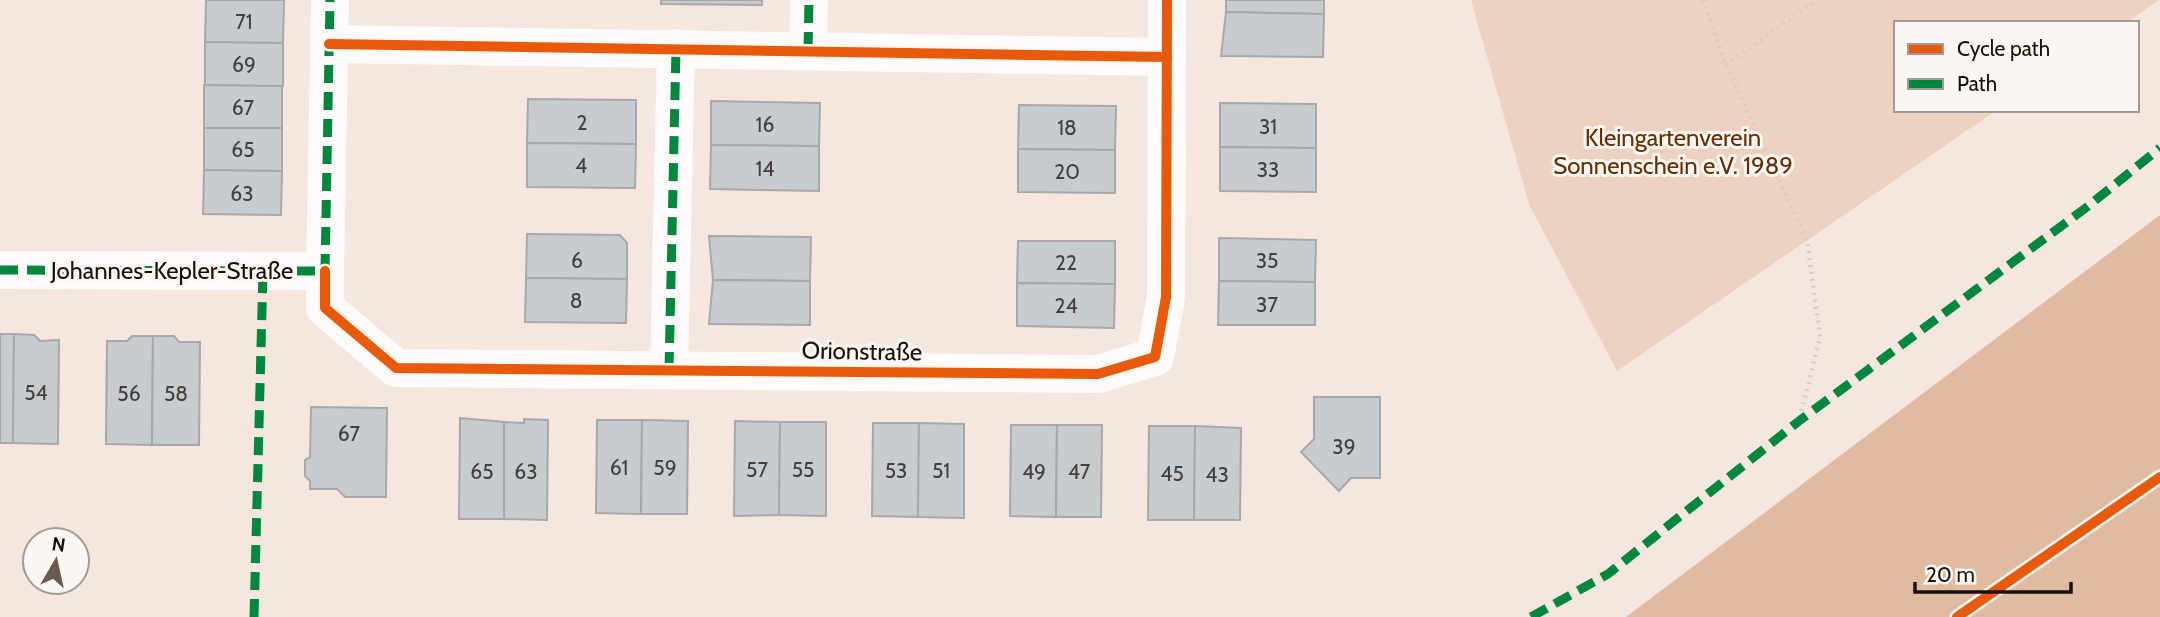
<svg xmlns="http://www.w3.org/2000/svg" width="2160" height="617" viewBox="0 0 2160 617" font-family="Cabin,sans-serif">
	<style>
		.green { fill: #eed2c1 }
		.forest { fill: #e1baa2 }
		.building { fill: #c6ccd0; stroke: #a9a7a7; stroke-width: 2 }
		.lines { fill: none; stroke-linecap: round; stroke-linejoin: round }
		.path { stroke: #d1cecb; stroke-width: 4.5; stroke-dasharray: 2 5; stroke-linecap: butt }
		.street { stroke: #fefbfa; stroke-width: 38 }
		.quiet { stroke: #00873e; stroke-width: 9; stroke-dasharray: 18 9; stroke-linecap: butt }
		.cycleway-casing { stroke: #fdf7f3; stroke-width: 15 }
		.cycleway { stroke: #e8590c; stroke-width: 10 }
		.labels { text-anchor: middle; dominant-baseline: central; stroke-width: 6; stroke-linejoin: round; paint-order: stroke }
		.number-label { font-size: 21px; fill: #453f3b }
		.park-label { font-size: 24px; fill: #652f00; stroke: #fdf7f3 }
		.street-label { font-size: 24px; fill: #1a1009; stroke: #fdf7f3 }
	</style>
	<rect width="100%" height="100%" fill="#f5e7df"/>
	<polygon class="green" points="1471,0 2159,0 2126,23 1896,23 1896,110 1997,110 1617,371 1529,204"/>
	<polygon class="forest" points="2160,215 2160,617 1626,617"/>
	<g class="building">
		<polygon points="206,0 284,0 283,43 205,42"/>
		<polygon points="661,0 762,0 762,5 661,4"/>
		<polygon points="1226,0 1324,0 1324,14 1226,12"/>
		<polygon points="1226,12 1324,14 1323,57 1221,56"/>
		<polygon points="205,42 283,43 283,86 205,85"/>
		<polygon points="204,85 282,86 282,128 204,128"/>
		<polygon points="528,99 636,100 636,144 527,143"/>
		<polygon points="711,101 820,103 819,146 711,145"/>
		<polygon points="1220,103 1316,104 1316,148 1220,147"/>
		<polygon points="1019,105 1116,106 1115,150 1018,149"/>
		<polygon points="204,128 282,128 282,171 204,170"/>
		<polygon points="527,143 636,144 635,188 527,187"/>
		<polygon points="711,145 819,146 819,191 710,189"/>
		<polygon points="1220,147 1316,148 1316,192 1220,191"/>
		<polygon points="1018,149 1115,150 1115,193 1018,192"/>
		<polygon points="204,170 282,171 281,215 203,214"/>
		<polygon points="527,234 620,235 627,243 627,279 526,278"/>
		<polygon points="709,236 811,237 810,281 713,280"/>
		<polygon points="1219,238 1316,240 1315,282 1219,281"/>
		<polygon points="1018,241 1115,241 1115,284 1017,283"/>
		<polygon points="526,278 627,279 626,323 525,322"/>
		<polygon points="713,280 810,281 810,325 709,324"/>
		<polygon points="1219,281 1315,282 1315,325 1218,325"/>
		<polygon points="1017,283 1115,284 1114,328 1017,326"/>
		<polygon points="0,334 14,334 13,443 0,443"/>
		<polygon points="14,334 34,335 40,341 59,340 58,444 13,443"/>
		<polygon points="132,336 153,336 152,445 106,444 107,341 127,341"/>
		<polygon points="153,336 174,336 179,342 200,342 199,445 152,445"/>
		<polygon points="1314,397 1380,397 1380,478 1351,478 1339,491 1301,452 1314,439"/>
		<polygon points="311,407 387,408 386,497 345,497 337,489 310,489 310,481 305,476 305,460 310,457"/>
		<polygon points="460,418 504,422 504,519 459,519"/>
		<polygon points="524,419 548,420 547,520 504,519 504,422 524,423"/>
		<polygon points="597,420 642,420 641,514 596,513"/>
		<polygon points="642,420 688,421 687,514 641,514"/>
		<polygon points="735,421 780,422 779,515 734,516"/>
		<polygon points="780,422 826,422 826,516 779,515"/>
		<polygon points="873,423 919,423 918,517 872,516"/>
		<polygon points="919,423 964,424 964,518 918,517"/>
		<polygon points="1011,425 1057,425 1056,517 1010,516"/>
		<polygon points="1057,425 1102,425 1101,517 1056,517"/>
		<polygon points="1149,426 1195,426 1194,520 1148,520"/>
		<polygon points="1195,426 1241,428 1240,520 1194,520"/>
	</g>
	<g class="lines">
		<g class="path">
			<polyline points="1703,0 1726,65 1807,240 1820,337 1799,421"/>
			<polyline points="1726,65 1817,0"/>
		</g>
		<g class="street">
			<polyline points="329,44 1167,57"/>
			<polyline points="808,50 809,0"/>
			<polyline points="0,270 325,271 330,0"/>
			<polyline points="325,271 325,308 396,368 1098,374 1155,357 1166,297 1167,0"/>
			<polyline points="669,370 676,48"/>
		</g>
		<g class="quiet">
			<polyline points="808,50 809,0"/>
			<polyline points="0,270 325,271 330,0"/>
			<polyline points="669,370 676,48"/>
			<polyline points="254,617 263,271"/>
			<polyline points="1531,617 1608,574 1799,421 2087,207 2160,148"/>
		</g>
		<g class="cycleway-casing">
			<g id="cycleway">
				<polyline points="329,44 1167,57"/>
				<polyline points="325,271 325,308 396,368 1098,374 1155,357 1166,297 1167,0"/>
				<polyline points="1957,617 2160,477"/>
			</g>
		</g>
		<use href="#cycleway" class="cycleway"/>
	</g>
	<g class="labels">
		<g class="number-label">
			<text x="244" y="21">71</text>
			<text x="244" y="64">69</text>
			<text x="243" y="107">67</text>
			<text x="582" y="122">2</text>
			<text x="765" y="124">16</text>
			<text x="1268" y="126">31</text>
			<text x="1067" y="127">18</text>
			<text x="243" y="149">65</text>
			<text x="581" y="165">4</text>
			<text x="765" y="168">14</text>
			<text x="1268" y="169">33</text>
			<text x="1067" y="171">20</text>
			<text x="242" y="193">63</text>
			<text x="577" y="260">6</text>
			<text x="1267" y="260">35</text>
			<text x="1066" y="262">22</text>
			<text x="576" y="300">8</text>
			<text x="1267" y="304">37</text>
			<text x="1066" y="305">24</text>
			<text x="36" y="392">54</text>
			<text x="129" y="393">56</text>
			<text x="176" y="393">58</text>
			<text x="349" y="433">67</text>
			<text x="1344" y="446">39</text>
			<text x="619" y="467">61</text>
			<text x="665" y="467">59</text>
			<text x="757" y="469">57</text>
			<text x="803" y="469">55</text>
			<text x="896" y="470">53</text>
			<text x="941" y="470">51</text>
			<text x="482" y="471">65</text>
			<text x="526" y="471">63</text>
			<text x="1034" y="471">49</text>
			<text x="1079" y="471">47</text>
			<text x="1172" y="473">45</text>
			<text x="1217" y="474">43</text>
		</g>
		<g class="park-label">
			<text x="1673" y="137">Kleingartenverein<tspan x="1673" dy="28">Sonnenschein e.V. 1989</tspan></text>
		</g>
		<g class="street-label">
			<text x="172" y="270">Johannes-Kepler-Straße</text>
			<text transform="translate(862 351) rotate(1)">Orionstraße</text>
		</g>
	</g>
	<rect x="1894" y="21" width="245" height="91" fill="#fdf7f3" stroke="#a29b95" stroke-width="2"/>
	<rect x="1908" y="44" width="35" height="10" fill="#e8590c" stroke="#a29b95" stroke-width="2"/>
	<text x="1957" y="56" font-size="21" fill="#1a1009">Cycle path</text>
	<rect x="1908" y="79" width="35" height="10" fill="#00873e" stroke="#a29b95" stroke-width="2"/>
	<text x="1957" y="91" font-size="21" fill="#1a1009">Path</text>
	<g transform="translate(56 561) rotate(9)"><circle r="33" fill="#fdf7f3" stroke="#a29b95" stroke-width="2"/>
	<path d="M0-5L12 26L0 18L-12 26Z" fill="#675b54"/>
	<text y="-10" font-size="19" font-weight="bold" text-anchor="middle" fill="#1a1009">N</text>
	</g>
	<path d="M1915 582v10h156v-10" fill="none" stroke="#1a1009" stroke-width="3.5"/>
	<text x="1926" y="582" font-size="21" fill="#1a1009" stroke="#fdf7f3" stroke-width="5" paint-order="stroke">20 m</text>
</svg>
